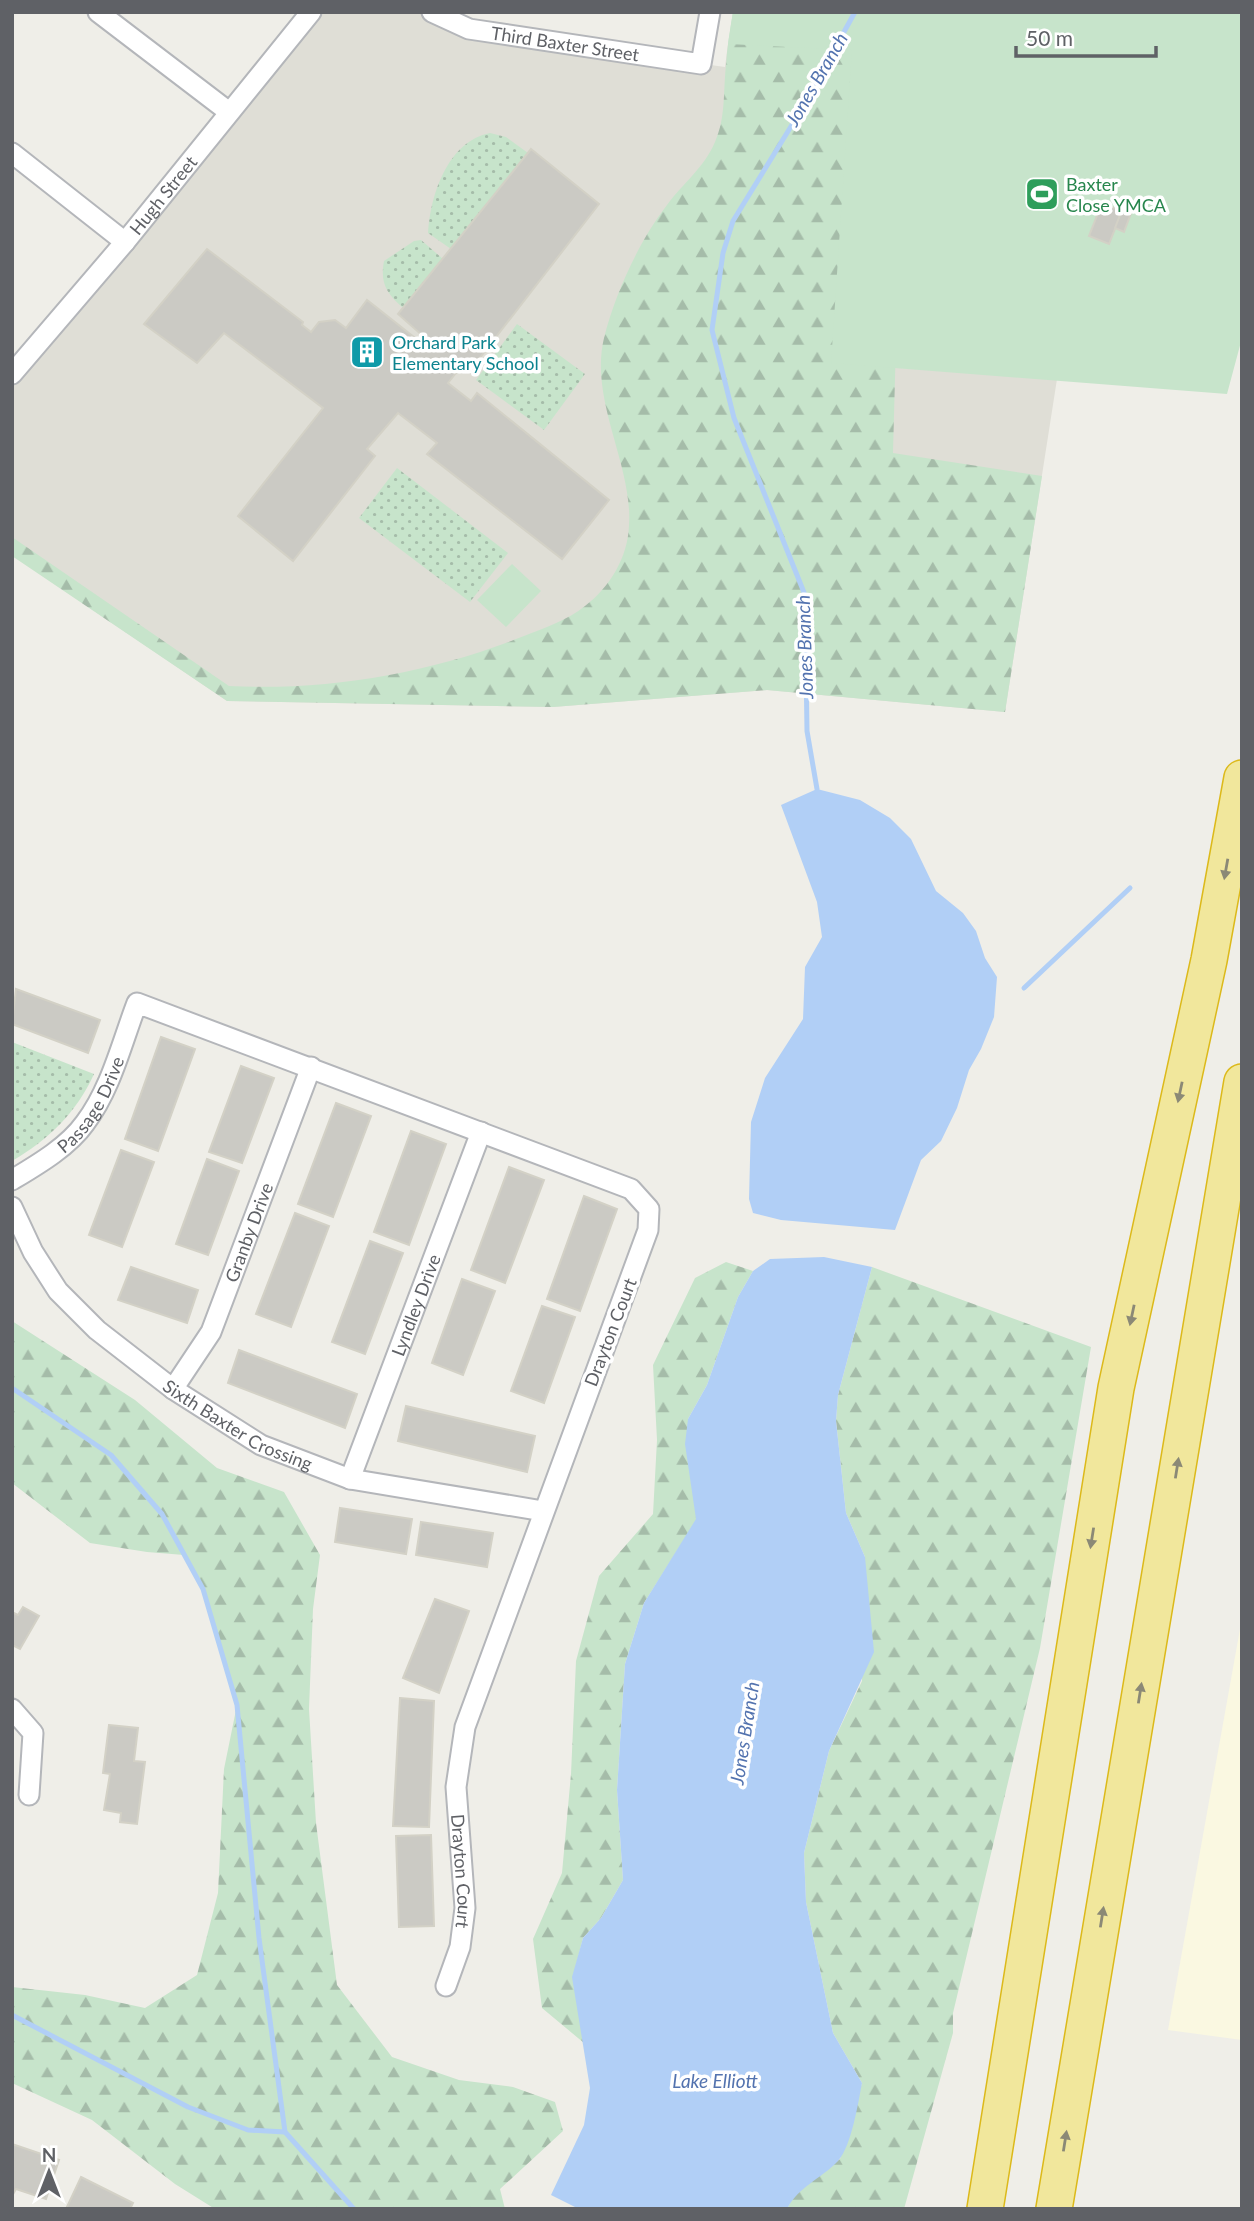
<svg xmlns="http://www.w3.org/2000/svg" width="1254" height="2221" viewBox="0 0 1254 2221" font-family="Lato,sans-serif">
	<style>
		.commercial { fill: #faf8e1 }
		.education { fill: #dfded6 }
		.grass { fill: url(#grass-dots) }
		.forest { fill: url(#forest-firs) }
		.pitch { fill: #c7e4cb }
		.water { fill: #b1cff6 }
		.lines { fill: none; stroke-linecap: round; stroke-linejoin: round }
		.stream { stroke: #b1cff6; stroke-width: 5 }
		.building { fill: #cbcac4; stroke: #d3d1c6; stroke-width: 2 }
		.minor-casing { stroke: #b4b6ba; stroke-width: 23 }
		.motorway-casing { stroke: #dcb91a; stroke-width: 38 }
		.minor { stroke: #fff; stroke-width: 19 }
		.motorway { stroke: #f1e79c; stroke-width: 35 }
		.oneway { fill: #8b8976 }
		.labels { text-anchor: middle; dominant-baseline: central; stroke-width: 7; stroke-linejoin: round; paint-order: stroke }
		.street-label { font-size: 18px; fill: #5f6166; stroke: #fff }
		.leisure-label { font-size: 18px; fill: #27864d; stroke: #fff; text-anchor: start }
		.culture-label { font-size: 18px; fill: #0d838f; stroke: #fff; text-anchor: start }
		.water-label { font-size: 19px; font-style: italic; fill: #5373af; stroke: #fff }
	</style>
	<defs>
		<pattern id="grass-dots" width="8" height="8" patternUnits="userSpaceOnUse" patternTransform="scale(1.75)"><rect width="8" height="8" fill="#c7e4cb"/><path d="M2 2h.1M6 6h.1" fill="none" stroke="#a5bca9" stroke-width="1.8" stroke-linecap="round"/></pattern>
		<pattern id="forest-firs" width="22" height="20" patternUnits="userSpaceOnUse" patternTransform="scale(1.75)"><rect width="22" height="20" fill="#c7e4cb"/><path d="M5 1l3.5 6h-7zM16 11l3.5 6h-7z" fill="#a5bca9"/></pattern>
	</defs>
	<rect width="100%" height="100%" fill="#efeee8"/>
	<polygon class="commercial" points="1242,1618 1242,2040 1168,2030"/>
	<polygon class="education" points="311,12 432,12 552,43 725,67 728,44 831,363 1057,379 1005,712 767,690 553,707 227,701 12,555 12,374"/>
	<g class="grass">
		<path d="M490,133L506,137L528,153L451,249L428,233C430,195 448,141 490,133Z"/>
		<path d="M421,240L443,259L403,308C386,293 380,283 384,261L414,241Z"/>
		<polygon points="517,324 585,374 544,430 476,380"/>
		<polygon points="397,468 508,553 470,602 359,518"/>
		<path d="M12,1042L94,1074C77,1112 48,1140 12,1161Z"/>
	</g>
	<g class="forest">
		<path d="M733,12H980L898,266L893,453L1042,476L1005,712L767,690L553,707L227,701L12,556V537L229,686C329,691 431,673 524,636C544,628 568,620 585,606C610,587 628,557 629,525C633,465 589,400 604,338C615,294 639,241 667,205C683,183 704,168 715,142C726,117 723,92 726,65C727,47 730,30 733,12Z"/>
		<polygon points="726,1262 753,1271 738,1297 707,1385 688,1419 697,1519 644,1603 625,1664 617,1790 623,1880 601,1918 583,1938 573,1977 584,2043 542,2008 533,1939 562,1873 571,1774 576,1661 599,1576 653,1514 657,1440 653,1365 695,1278"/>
		<polygon points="872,1267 1091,1347 1040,1648 953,2013 953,2033 904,2209 787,2209 795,2193 840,2159 862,2083 833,2033 806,1902 804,1853 829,1751 862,1681 865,1557 846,1513 836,1421 838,1395"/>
		<polygon points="12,1321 135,1400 217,1468 284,1492 320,1555 313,1609 309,1709 316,1823 337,1985 392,2057 459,2080 513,2087 555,2102 563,2131 500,2189 505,2209 215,2209 175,2184 92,2120 12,2083 12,1987 85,1995 145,2008 197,1975 218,1893 224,1769 237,1705 203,1589 184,1555 147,1552 90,1543 12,1483"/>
	</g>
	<g class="pitch">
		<polygon points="733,12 1242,12 1242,338 1227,394 831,363 852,50 728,44"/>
		<polygon points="512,564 541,591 506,627 477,600"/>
	</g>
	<g class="water">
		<polygon points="817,789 860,800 890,818 911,839 936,891 963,913 976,931 985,958 997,977 994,1017 981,1049 969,1070 957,1108 941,1141 921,1160 895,1230 781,1220 753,1213 749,1199 751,1122 765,1078 803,1019 805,967 822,937 817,902 781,805"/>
		<path d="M824,1257L872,1267L838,1395L836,1421L846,1513L865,1557L874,1652L829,1751L804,1853L806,1902L833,2033L862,2083C858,2103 852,2145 838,2161C821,2179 799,2186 787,2209H579L551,2195L584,2125L590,2088L572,1977L583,1938L601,1918L623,1880L617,1790L625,1664L644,1603L696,1519L685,1444L688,1419L707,1385L738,1297L753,1271L770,1259Z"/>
	</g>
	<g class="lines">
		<g class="stream">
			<polyline points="817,789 807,731 805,595 734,418 712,330 723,253 733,221 798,115 855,12"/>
			<polyline points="1024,988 1130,888"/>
			<polyline points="12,1388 111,1455 162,1514 203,1589 237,1705 259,1938 285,2132 354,2209"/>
			<polyline points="12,2015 188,2107 248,2130 285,2132"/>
		</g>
	</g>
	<g class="building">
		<polygon points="531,149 599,204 472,368 464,363 448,383 471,401 477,393 609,500 562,559 427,454 437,443 398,413 367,449 375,456 293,561 238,516 323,408 224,333 197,363 144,324 207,249 303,322 302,325 311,332 319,322 335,320 346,328 367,300 419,341 423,336 398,314"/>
		<polygon points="1102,203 1122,211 1109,244 1089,236"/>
		<polygon points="1122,210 1131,213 1124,232 1115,228"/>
		<polygon points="16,989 100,1020 88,1053 12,1024"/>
		<polygon points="161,1037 195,1049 158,1151 125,1139"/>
		<polygon points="241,1066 274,1078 242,1163 209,1152"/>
		<polygon points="336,1103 371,1116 333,1217 298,1204"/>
		<polygon points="411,1131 446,1144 409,1245 374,1232"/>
		<polygon points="121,1150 154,1162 122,1247 89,1235"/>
		<polygon points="207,1159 239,1171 208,1255 176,1244"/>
		<polygon points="509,1167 544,1180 505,1283 471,1270"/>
		<polygon points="584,1196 617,1209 580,1311 547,1299"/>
		<polygon points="295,1213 329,1226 291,1327 256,1314"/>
		<polygon points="370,1241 403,1253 365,1354 332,1342"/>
		<polygon points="131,1267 198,1290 187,1323 118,1300"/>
		<polygon points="462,1279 495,1291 463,1375 432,1363"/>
		<polygon points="542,1306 575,1317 544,1403 511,1391"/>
		<polygon points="239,1350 357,1394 345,1428 228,1383"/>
		<polygon points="406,1406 535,1436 527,1472 398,1441"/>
		<polygon points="340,1508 412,1519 406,1554 335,1542"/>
		<polygon points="421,1522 493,1533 487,1567 416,1555"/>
		<polygon points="435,1599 469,1611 439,1693 403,1678"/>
		<polygon points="23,1607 39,1616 20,1649 12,1645 12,1612 18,1615"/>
		<polygon points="400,1698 434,1701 429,1827 393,1826"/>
		<polygon points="109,1725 138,1728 134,1761 145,1762 137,1824 120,1822 121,1813 104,1810 110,1774 103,1773"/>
		<polygon points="431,1835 434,1926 399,1927 396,1836"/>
		<polygon points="12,2144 59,2160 46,2199 16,2189 12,2196"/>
		<polygon points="81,2177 133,2203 130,2209 66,2209"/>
	</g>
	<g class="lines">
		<g class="minor-casing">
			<g id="minor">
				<polyline points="98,12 229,112"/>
				<path id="s1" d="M432,12L469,29L701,64L710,12"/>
				<polyline points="12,153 125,242"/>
				<path id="s2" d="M12,374L125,242L311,12"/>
				<path id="s3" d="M12,1180C37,1165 68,1147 85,1123C111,1089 122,1042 137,1003L631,1189L649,1209L648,1230L465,1727L456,1787L465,1908L460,1947L446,1986"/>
				<path id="s4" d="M12,1207L33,1252L58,1291L97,1330L173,1389L261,1445L350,1479L543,1511"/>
				<path id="s5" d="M173,1389L211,1332L311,1067"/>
				<path id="s6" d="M350,1479L481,1132"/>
				<polyline points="12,1709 33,1733 29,1795"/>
			</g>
		</g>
		<g class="motorway-casing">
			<g id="motorway">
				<polyline points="985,2209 1116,1388 1209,960 1242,778"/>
				<polyline points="1054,2209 1242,1082"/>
			</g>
		</g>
		<use href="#minor" class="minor"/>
		<use href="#motorway" class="motorway"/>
	</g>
	<defs><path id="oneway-solid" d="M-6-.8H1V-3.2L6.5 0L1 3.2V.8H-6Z" transform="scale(1.75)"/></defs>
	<g class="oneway">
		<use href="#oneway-solid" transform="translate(1226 869) rotate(100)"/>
		<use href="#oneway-solid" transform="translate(1180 1092) rotate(102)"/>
		<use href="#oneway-solid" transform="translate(1132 1315) rotate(102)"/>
		<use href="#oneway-solid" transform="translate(1177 1468) rotate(-81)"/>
		<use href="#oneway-solid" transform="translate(1092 1538) rotate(99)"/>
		<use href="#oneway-solid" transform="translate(1140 1693) rotate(-81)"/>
		<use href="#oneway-solid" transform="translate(1102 1917) rotate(-81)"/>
		<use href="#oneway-solid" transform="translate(1065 2141) rotate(-81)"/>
	</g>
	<defs>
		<g id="stadium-square" transform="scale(1.75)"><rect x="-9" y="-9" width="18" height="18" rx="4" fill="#2e9e5b" stroke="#fff"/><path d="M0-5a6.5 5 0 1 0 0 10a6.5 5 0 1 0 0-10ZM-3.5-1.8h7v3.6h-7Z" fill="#fff"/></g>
		<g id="building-square" transform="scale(1.75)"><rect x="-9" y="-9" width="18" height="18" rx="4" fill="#0f9aa8" stroke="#fff"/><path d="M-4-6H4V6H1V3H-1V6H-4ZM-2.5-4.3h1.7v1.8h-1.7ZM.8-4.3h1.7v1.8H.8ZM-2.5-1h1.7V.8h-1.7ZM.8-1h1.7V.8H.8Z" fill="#fff"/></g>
	</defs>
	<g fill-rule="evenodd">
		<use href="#stadium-square" x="1042" y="194"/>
		<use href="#building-square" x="367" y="352"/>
	</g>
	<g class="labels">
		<g class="street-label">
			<text stroke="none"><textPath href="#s1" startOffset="138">Third Baxter Street</textPath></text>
			<text stroke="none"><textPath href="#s2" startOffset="234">Hugh Street</textPath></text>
			<text stroke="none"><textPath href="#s3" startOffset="112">Passage Drive</textPath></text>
			<text stroke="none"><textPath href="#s5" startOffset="175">Granby Drive</textPath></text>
			<text stroke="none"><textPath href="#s6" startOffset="186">Lyndley Drive</textPath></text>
			<text transform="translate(610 1332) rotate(-69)">Drayton Court</text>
			<text stroke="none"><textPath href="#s4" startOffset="322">Sixth Baxter Crossing</textPath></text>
			<text stroke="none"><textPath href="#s3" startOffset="1475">Drayton Court</textPath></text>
		</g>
		<g class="leisure-label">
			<text x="1066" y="184">Baxter<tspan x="1066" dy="21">Close YMCA</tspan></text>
		</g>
		<g class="culture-label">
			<text x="392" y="342">Orchard Park<tspan x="392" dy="21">Elementary School</tspan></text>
		</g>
		<g class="water-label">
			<text transform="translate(816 79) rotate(-60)">Jones Branch</text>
			<text transform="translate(804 647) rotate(-92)">Jones Branch</text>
			<text transform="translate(744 1733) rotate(-81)">Jones Branch</text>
			<text x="715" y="2080">Lake Elliott</text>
		</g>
	</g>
	<rect width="1254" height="2221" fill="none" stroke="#5f6166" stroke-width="28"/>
	<g transform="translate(49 2172)" stroke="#ffffff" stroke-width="5" paint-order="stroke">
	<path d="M0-5L12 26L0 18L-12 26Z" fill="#5f6166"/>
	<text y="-10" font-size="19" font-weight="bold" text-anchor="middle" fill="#5f6166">N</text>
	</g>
	<path d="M1016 46v10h140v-10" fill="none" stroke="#5f6166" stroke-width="3.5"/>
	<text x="1026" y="46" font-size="21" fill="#5f6166" stroke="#ffffff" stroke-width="5" paint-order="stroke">50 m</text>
</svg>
